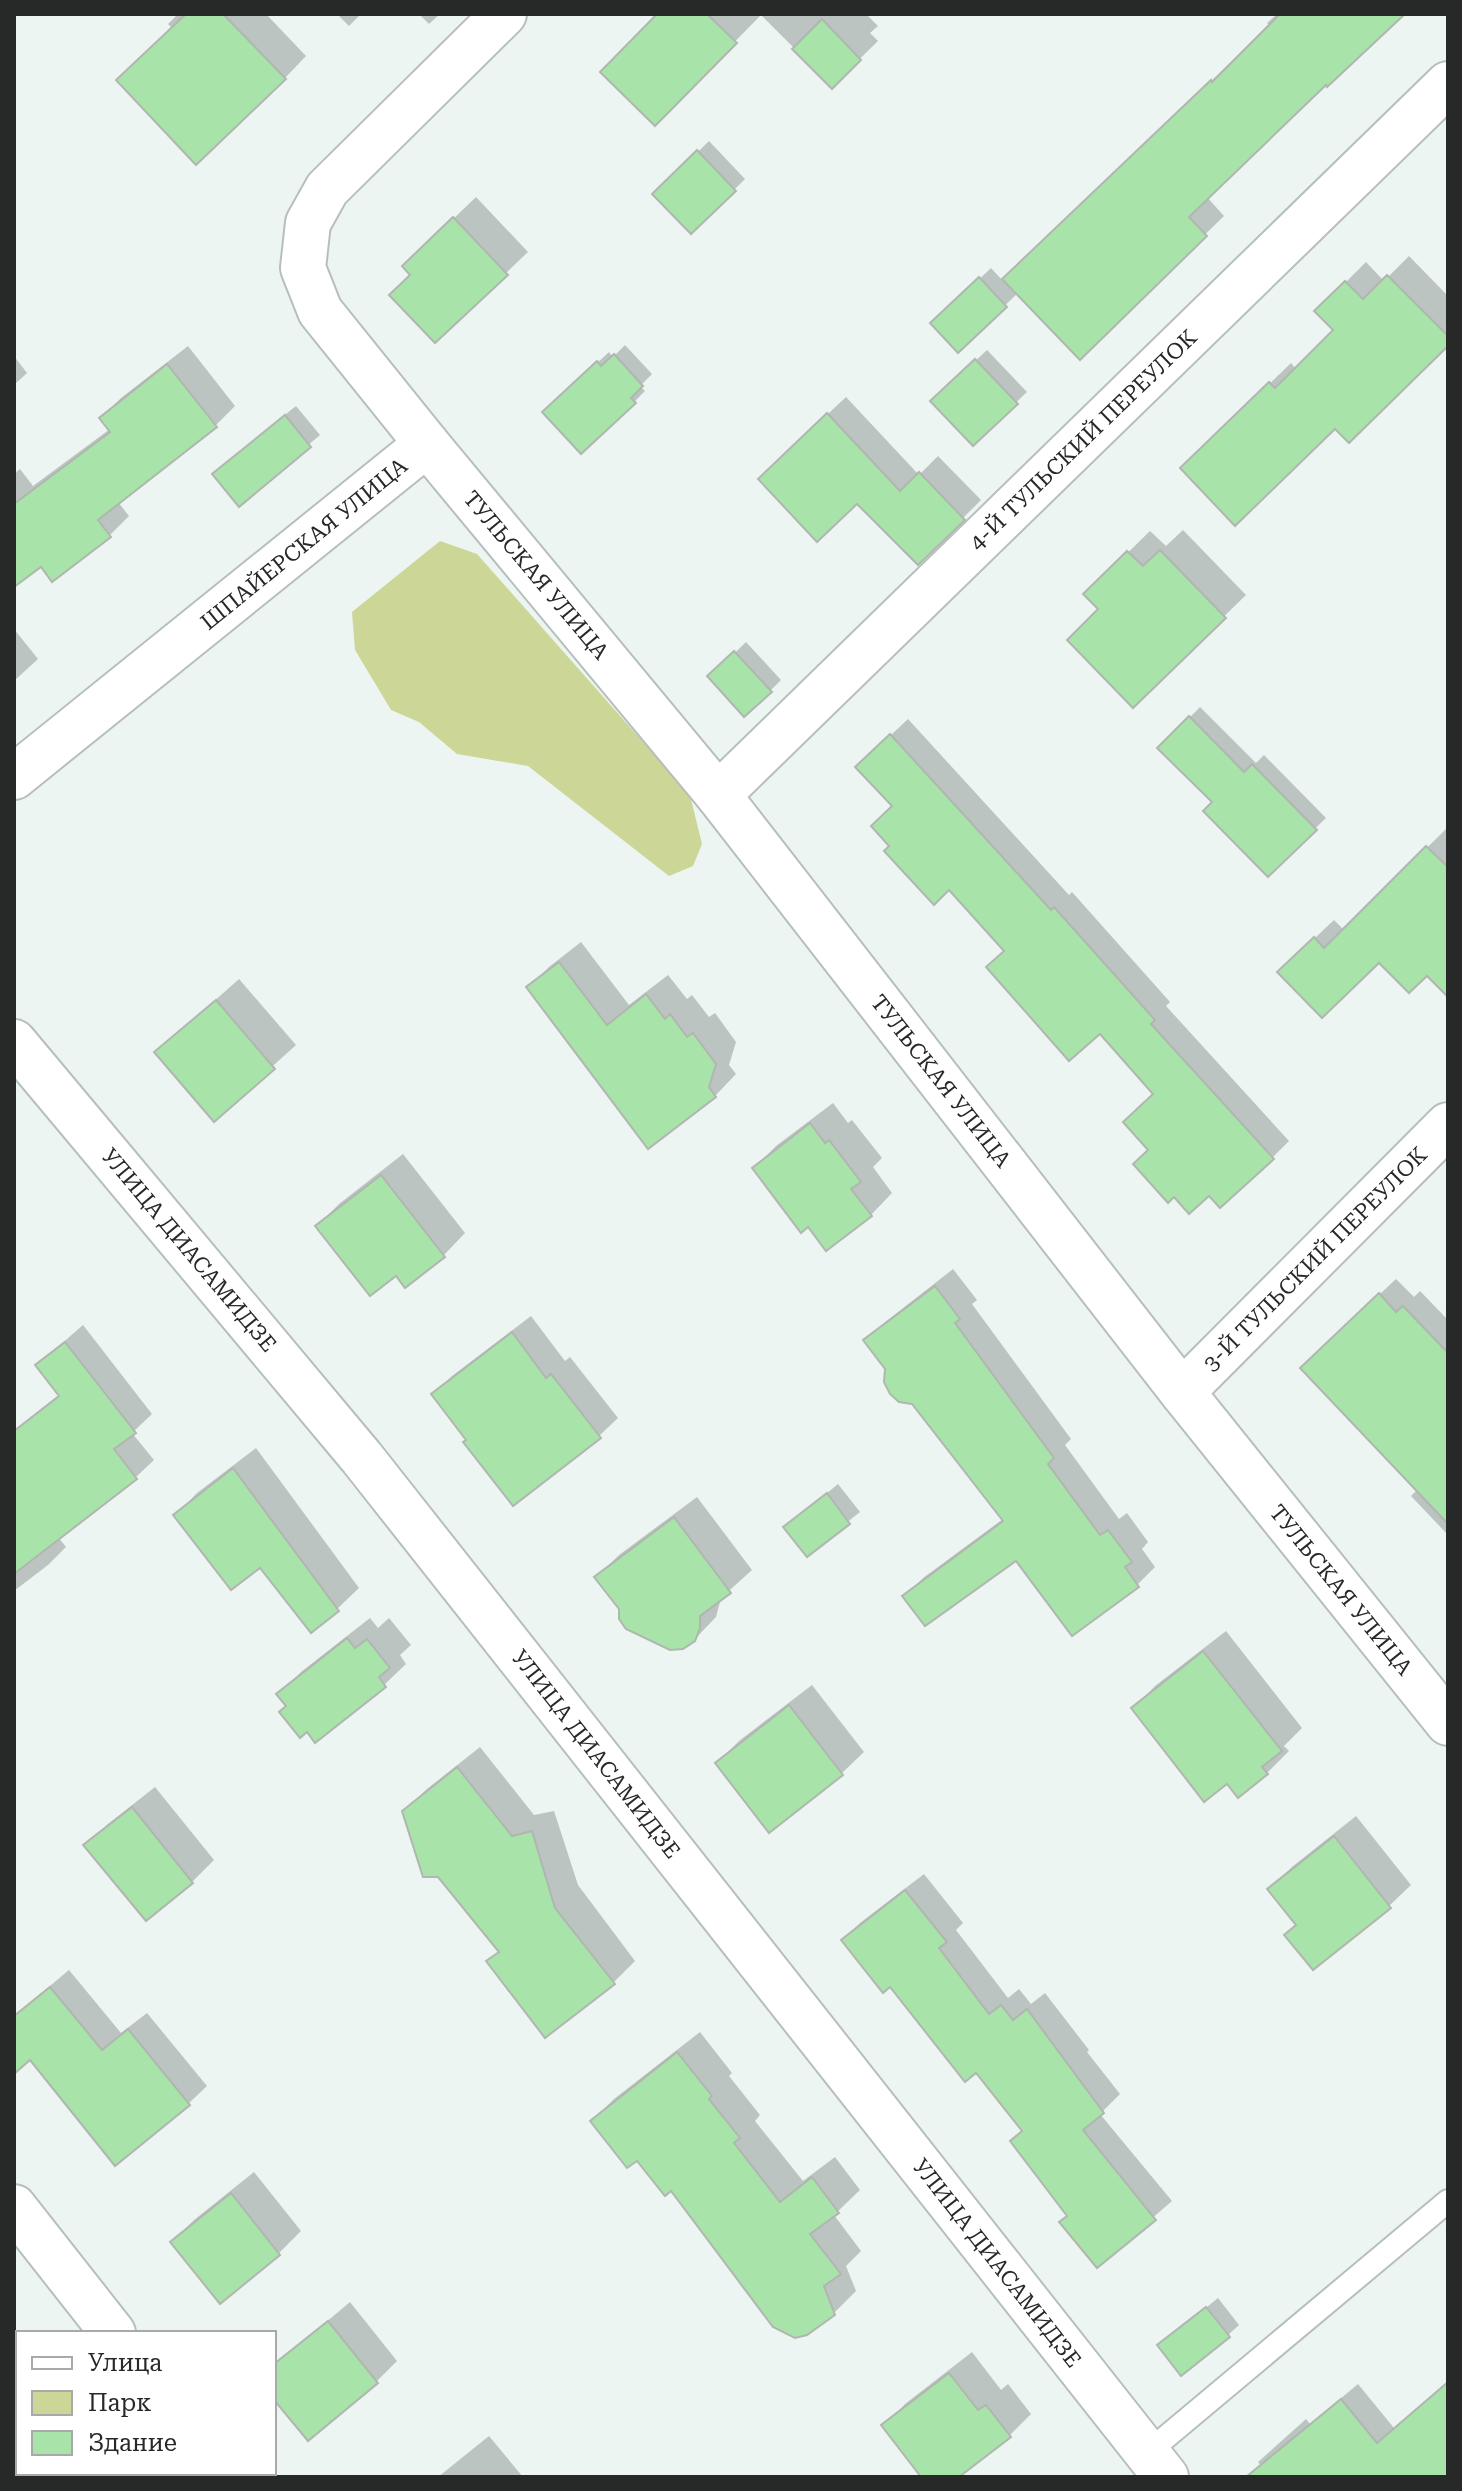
<svg xmlns="http://www.w3.org/2000/svg" width="1462" height="2491" viewBox="0 0 1462 2491" font-family="'Roboto Serif',serif">
	<style>
		.green { fill: #ccd697 }
		.shadow { fill: #0003 }
		.building { fill: #a8e4a9; stroke: #b0b6b0; stroke-width: 2 }
		.lines { fill: none; stroke-linecap: round; stroke-linejoin: round }
		.lane-casing { stroke: #b7bfbc; stroke-width: 26 }
		.street-casing { stroke: #b7bfbc; stroke-width: 48 }
		.lane { stroke: #fff; stroke-width: 22 }
		.street { stroke: #fff; stroke-width: 44 }
		.labels { text-anchor: middle; dominant-baseline: central; stroke-width: 8; stroke-linejoin: round; paint-order: stroke }
		.street-label { font-size: 22px; fill: #262928; stroke: #fff }
	</style>
	<rect width="100%" height="100%" fill="#ecf5f2"/>
	<polygon class="green" points="440,541 477,554 690,795 702,844 693,866 669,876 528,766 457,754 419,722 391,710 355,650 352,612"/>
	<g class="shadow">
		<polygon points="178,14 266,14 306,56 285,78 172,28 168,24"/>
		<polygon points="337,14 361,14 349,26"/>
		<polygon points="419,14 440,14 429,24"/>
		<polygon points="660,14 866,14 878,26 870,33 878,41 832,86 761,15 655,123"/>
		<polygon points="1277,14 1402,14 1326,83 1207,197 1224,216 1080,357 1018,293 958,350 933,323 991,268 1003,281 1231,62 1233,64 1270,26 1267,23"/>
		<polygon points="709,141 745,179 691,232 655,194"/>
		<polygon points="476,197 528,252 506,273 412,275 426,245"/>
		<polygon points="1409,256 1448,296 1448,343 1335,426 1203,448 1291,363 1296,369 1336,330 1317,311 1366,262 1384,281"/>
		<polygon points="625,345 652,374 640,386 645,391 634,402 555,402 609,352 613,357"/>
		<polygon points="188,346 235,406 215,426 118,502 129,516 109,536 41,564 14,579 14,474 20,469 33,486 110,429 101,418 121,398"/>
		<polygon points="987,350 1027,392 973,443 933,401"/>
		<polygon points="14,356 27,373 14,385"/>
		<polygon points="846,397 919,475 938,456 981,500 918,563 857,501 778,461"/>
		<polygon points="296,406 320,435 239,504 225,463"/>
		<polygon points="1183,530 1246,595 1133,705 1101,609 1108,572 1150,531 1166,546"/>
		<polygon points="14,629 38,659 14,681"/>
		<polygon points="746,642 781,680 770,691 710,677"/>
		<polygon points="1200,707 1256,763 1264,755 1326,818 1268,874 1215,802 1160,748"/>
		<polygon points="908,719 1069,895 1072,892 1170,1002 1166,1006 1289,1141 1272,1158 1209,1194 1174,1195 1150,1149 1155,1093 1100,1031 1005,950 949,887 892,846 894,806 875,750"/>
		<polygon points="1447,828 1448,966 1427,973 1379,960 1299,953 1334,920 1344,930"/>
		<polygon points="581,942 629,1005 668,975 687,999 692,995 709,1017 715,1013 736,1042 729,1065 736,1074 715,1096 528,988 549,967"/>
		<polygon points="239,979 296,1045 214,1119 157,1052"/>
		<polygon points="833,1103 848,1123 852,1120 882,1158 873,1167 892,1193 871,1215 808,1224 754,1168 776,1146"/>
		<polygon points="403,1154 465,1233 444,1255 396,1274 317,1226 339,1204"/>
		<polygon points="953,1269 977,1300 972,1304 1071,1439 1065,1445 1119,1519 1127,1513 1148,1542 1142,1549 1155,1567 1137,1585 1017,1559 905,1596 923,1578 1003,1519 866,1341 884,1323"/>
		<polygon points="1396,1279 1414,1297 1420,1291 1448,1320 1448,1535 1411,1496 1418,1489 1319,1351"/>
		<polygon points="531,1316 565,1361 570,1357 618,1418 599,1436 468,1440 434,1395 452,1376"/>
		<polygon points="83,1325 152,1414 132,1433 154,1460 136,1477 58,1537 66,1547 48,1565 14,1591 14,1431 60,1394 37,1365"/>
		<polygon points="256,1448 359,1588 337,1609 176,1515 197,1493"/>
		<polygon points="838,1484 860,1512 807,1554 786,1527"/>
		<polygon points="697,1497 752,1570 721,1598 716,1617 694,1640 621,1608 597,1577 619,1555"/>
		<polygon points="370,1618 378,1628 389,1618 411,1645 400,1655 406,1664 384,1685 288,1706 279,1694 301,1672"/>
		<polygon points="1226,1631 1302,1728 1284,1746 1289,1751 1267,1773 1228,1781 1134,1708 1155,1686"/>
		<polygon points="812,1685 864,1752 842,1773 769,1830 717,1763 739,1741"/>
		<polygon points="480,1747 534,1815 554,1811 578,1885 635,1961 613,1983 489,1961 500,1950 404,1811 427,1789"/>
		<polygon points="155,1787 214,1860 192,1882 86,1845 108,1824"/>
		<polygon points="1356,1816 1411,1885 1389,1906 1298,1924 1270,1889 1292,1867"/>
		<polygon points="924,1874 963,1923 956,1930 1008,1998 1019,1989 1031,2004 1045,1993 1089,2050 1087,2052 1120,2094 1100,2114 1172,2201 1097,2266 1024,2130 976,2071 843,1940 860,1923"/>
		<polygon points="69,1970 121,2033 147,2013 207,2086 188,2104 31,2058 14,2071 14,2016"/>
		<polygon points="700,2032 732,2073 729,2076 760,2115 755,2121 803,2181 835,2157 860,2190 834,2215 861,2251 846,2266 856,2291 834,2313 672,2188 592,2121 614,2099"/>
		<polygon points="254,2172 301,2231 279,2253 220,2301 172,2242 194,2220"/>
		<polygon points="1218,2298 1239,2325 1228,2335 1160,2345"/>
		<polygon points="350,2302 397,2361 376,2382 274,2397 274,2366"/>
		<polygon points="18,2352 18,2473 132,2473 135,2477 14,2477 14,2355"/>
		<polygon points="972,2352 1001,2390 1008,2384 1031,2414 1009,2436 956,2477 924,2477 884,2426 905,2404"/>
		<polygon points="1448,2382 1448,2477 1270,2477 1258,2462 1306,2419 1310,2424 1358,2384 1394,2428"/>
		<polygon points="489,2436 523,2477 438,2477"/>
	</g>
	<g class="building">
		<polygon points="186,14 223,14 286,79 196,165 116,80"/>
		<polygon points="657,14 707,14 737,43 655,126 600,72"/>
		<polygon points="1280,14 1405,14 1327,87 1326,85 1189,217 1207,236 1080,360 1002,279 1211,80 1212,82"/>
		<polygon points="822,19 861,60 832,89 792,49"/>
		<polygon points="697,150 736,191 691,234 652,194"/>
		<polygon points="453,217 508,275 435,343 389,295 410,275 402,266"/>
		<polygon points="1387,275 1448,336 1448,346 1349,443 1335,429 1235,526 1180,468 1269,382 1275,388 1333,330 1314,311 1345,281 1363,299"/>
		<polygon points="979,277 1007,307 958,353 930,323"/>
		<polygon points="614,354 643,386 631,398 636,403 581,454 542,412 597,361 601,366"/>
		<polygon points="975,359 1018,404 973,446 930,401"/>
		<polygon points="167,364 217,427 98,520 111,537 52,582 41,567 14,587 14,504 110,432 99,418"/>
		<polygon points="827,413 900,491 919,472 965,520 918,565 857,504 817,542 758,479"/>
		<polygon points="285,415 311,447 239,507 212,474"/>
		<polygon points="1160,550 1226,618 1133,708 1067,640 1098,609 1083,594 1127,551 1143,566"/>
		<polygon points="734,651 772,692 744,717 707,676"/>
		<polygon points="1189,716 1244,772 1252,764 1317,830 1268,877 1203,811 1212,802 1157,748"/>
		<polygon points="890,734 1051,910 1054,907 1155,1020 1151,1024 1274,1159 1220,1208 1209,1196 1189,1214 1174,1197 1168,1203 1133,1164 1148,1150 1123,1122 1153,1094 1100,1034 1069,1061 986,967 1004,951 949,890 934,905 884,851 889,846 871,826 892,806 855,767"/>
		<polygon points="1426,846 1448,867 1448,997 1427,976 1409,993 1379,963 1322,1018 1277,972 1314,937 1324,948"/>
		<polygon points="559,962 607,1025 646,994 665,1019 670,1014 687,1037 693,1033 716,1064 709,1087 716,1097 648,1149 526,987"/>
		<polygon points="216,1000 275,1069 214,1122 154,1052"/>
		<polygon points="810,1123 825,1143 829,1140 861,1182 851,1189 872,1216 826,1251 808,1227 801,1233 752,1168"/>
		<polygon points="381,1175 445,1257 405,1288 396,1276 370,1296 315,1226"/>
		<polygon points="935,1286 960,1319 955,1323 1054,1458 1048,1464 1100,1535 1108,1530 1132,1562 1125,1567 1139,1587 1072,1636 1016,1561 925,1626 902,1596 1003,1521 912,1404 899,1402 890,1394 884,1382 885,1369 863,1340"/>
		<polygon points="1379,1293 1396,1312 1403,1306 1448,1353 1448,1524 1300,1368"/>
		<polygon points="512,1332 546,1378 551,1374 601,1438 513,1506 463,1442 466,1440 431,1394"/>
		<polygon points="65,1342 136,1433 114,1449 137,1479 14,1574 14,1431 59,1396 35,1365"/>
		<polygon points="233,1468 339,1611 311,1633 260,1568 231,1590 173,1515"/>
		<polygon points="827,1493 850,1524 807,1557 783,1527"/>
		<polygon points="674,1517 731,1593 700,1616 700,1628 695,1641 683,1649 670,1650 626,1629 619,1619 619,1609 594,1577"/>
		<polygon points="347,1638 355,1648 367,1639 390,1668 379,1677 386,1687 315,1743 307,1732 300,1738 279,1712 286,1706 276,1694"/>
		<polygon points="1203,1651 1282,1751 1262,1767 1268,1774 1238,1798 1227,1784 1204,1802 1131,1708"/>
		<polygon points="789,1705 843,1775 769,1833 715,1763"/>
		<polygon points="457,1767 512,1836 532,1831 555,1908 615,1984 545,2038 486,1961 499,1952 438,1877 423,1877 402,1811"/>
		<polygon points="132,1807 193,1883 146,1921 83,1845"/>
		<polygon points="1334,1836 1391,1908 1313,1970 1284,1935 1296,1925 1267,1889"/>
		<polygon points="905,1890 947,1942 939,1948 989,2014 1001,2005 1013,2020 1027,2009 1104,2113 1083,2130 1156,2220 1097,2268 1059,2222 1067,2216 1010,2141 1022,2131 976,2073 965,2082 890,1987 883,1993 841,1940"/>
		<polygon points="50,1987 102,2050 128,2029 190,2105 115,2166 30,2060 14,2074 14,2016"/>
		<polygon points="677,2052 712,2096 709,2099 740,2138 734,2143 780,2202 812,2177 839,2213 810,2234 841,2274 824,2286 835,2315 807,2335 795,2338 773,2327 671,2191 665,2196 637,2161 627,2168 590,2121"/>
		<polygon points="231,2193 280,2255 220,2304 170,2242"/>
		<polygon points="1206,2307 1230,2337 1181,2376 1157,2345"/>
		<polygon points="328,2321 378,2383 308,2441 274,2400 274,2364"/>
		<polygon points="949,2373 978,2410 986,2405 1011,2437 959,2477 921,2477 881,2425"/>
		<polygon points="1448,2382 1448,2477 1246,2477 1341,2399 1377,2443"/>
	</g>
	<g class="lines">
		<g class="lane-casing">
			<polyline id="lane" points="1147,2453 1448,2201"/>
		</g>
		<g class="street-casing">
			<g id="street">
				<polyline points="427,444 718,795 1182,1392 1448,1723"/>
				<polyline points="14,777 427,444 320,311 303,268 308,223 327,189 504,14"/>
				<polyline points="718,795 1448,84"/>
				<polyline points="14,1042 362,1458 1166,2477"/>
				<polyline points="1182,1392 1448,1125"/>
				<polyline points="14,2207 113,2333"/>
				<polyline points="223,2473 226,2477"/>
			</g>
		</g>
		<use href="#lane" class="lane"/>
		<use href="#street" class="street"/>
	</g>
	<g class="labels">
		<g class="street-label">
			<text transform="translate(1083 440) rotate(-44)">4-Й ТУЛЬСКИЙ ПЕРЕУЛОК</text>
			<text transform="translate(304 544) rotate(-39)">ШПАЙЕРСКАЯ УЛИЦА</text>
			<text transform="translate(536 575) rotate(50)">ТУЛЬСКАЯ УЛИЦА</text>
			<text transform="translate(941 1081) rotate(52)">ТУЛЬСКАЯ УЛИЦА</text>
			<text transform="translate(189 1250) rotate(50)">УЛИЦА ДИАСАМИДЗЕ</text>
			<text transform="translate(1315 1259) rotate(-45)">3-Й ТУЛЬСКИЙ ПЕРЕУЛОК</text>
			<text transform="translate(1341 1590) rotate(51)">ТУЛЬСКАЯ УЛИЦА</text>
			<text transform="translate(596 1754) rotate(52)">УЛИЦА ДИАСАМИДЗЕ</text>
			<text transform="translate(997 2263) rotate(52)">УЛИЦА ДИАСАМИДЗЕ</text>
		</g>
	</g>
	<rect width="1462" height="2491" fill="none" stroke="#262928" stroke-width="32"/>
	<rect x="16" y="2331" width="260" height="144" fill="#ffffff" stroke="#a8a9a9" stroke-width="2"/>
	<rect x="32" y="2357" width="40" height="12" fill="#ffffff" stroke="#a8a9a9" stroke-width="2"/>
	<text x="88" y="2371" font-size="24" fill="#262928">Улица</text>
	<rect x="32" y="2391" width="40" height="24" fill="#ccd697" stroke="#a8a9a9" stroke-width="2"/>
	<text x="88" y="2411" font-size="24" fill="#262928">Парк</text>
	<rect x="32" y="2431" width="40" height="24" fill="#a8e4a9" stroke="#a8a9a9" stroke-width="2"/>
	<text x="88" y="2451" font-size="24" fill="#262928">Здание</text>
</svg>
